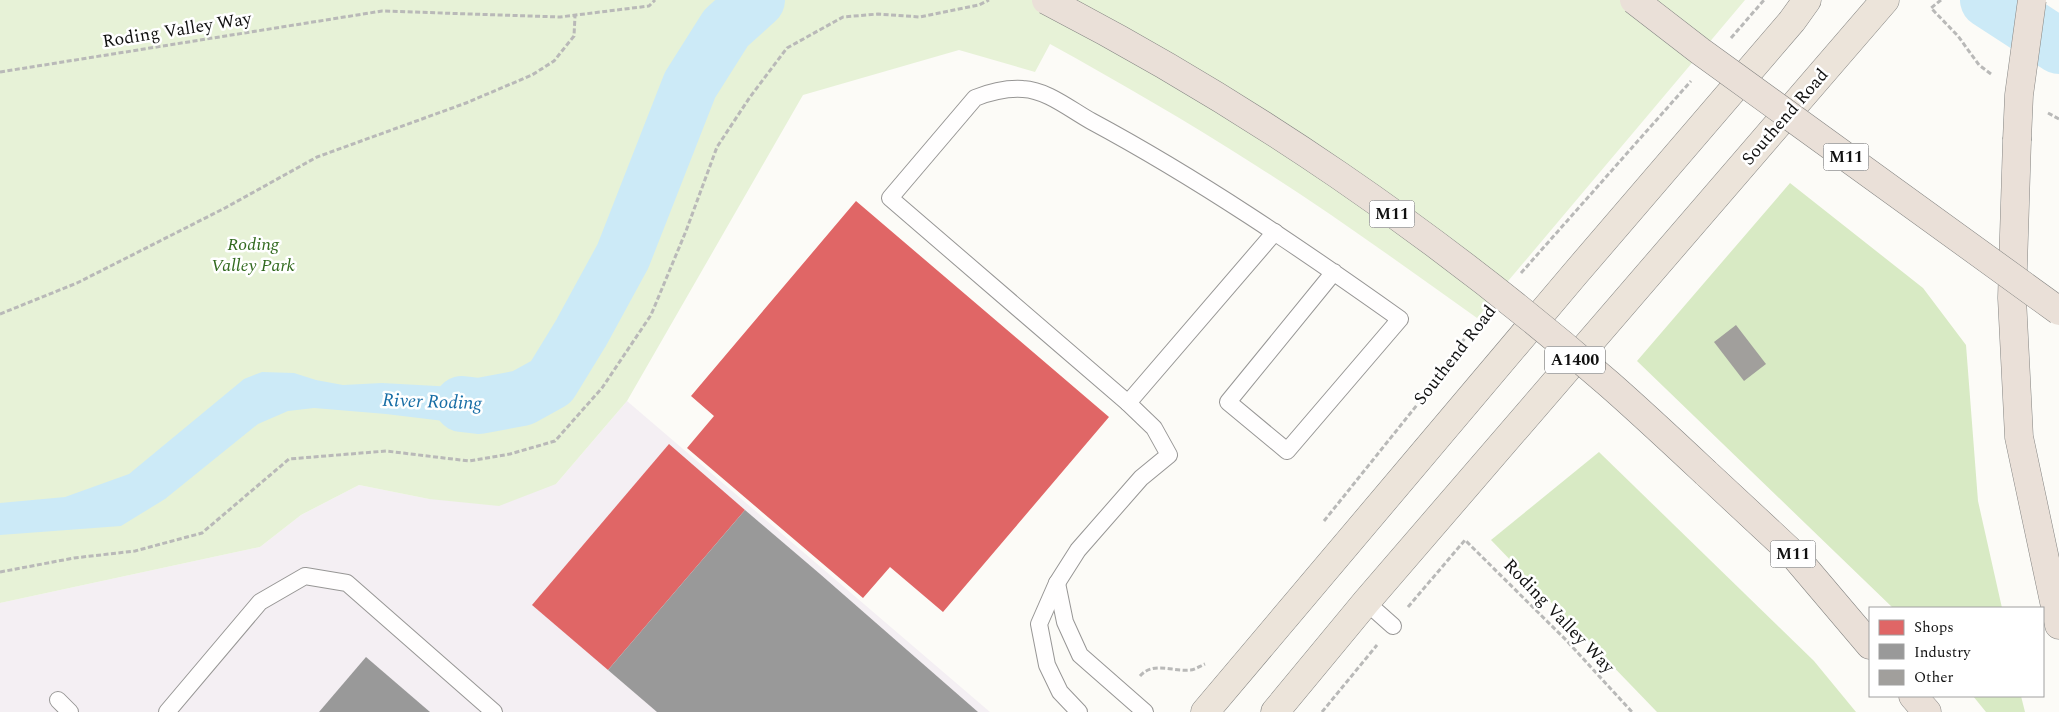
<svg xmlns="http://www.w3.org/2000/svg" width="2059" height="712" viewBox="0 0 2059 712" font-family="Spectral,serif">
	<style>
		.industrial { fill: #f4eff3 }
		.green { fill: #e7f2d7 }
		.forest { fill: #d8eac4 }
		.water { fill: #cceaf7 }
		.shops { fill: #e06666 }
		.industry { fill: #999 }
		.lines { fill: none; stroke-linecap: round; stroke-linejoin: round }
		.river { stroke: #cceaf7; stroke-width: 56 }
		.building { fill: #a19f9c }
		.service-casing { stroke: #979695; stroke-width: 18 }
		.trunk-casing { stroke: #848482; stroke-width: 29 }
		.motorway-casing { stroke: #848482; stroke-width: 29 }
		.path { stroke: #b9b9b8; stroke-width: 3; stroke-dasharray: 5 2.5; stroke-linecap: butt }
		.service { stroke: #fffefe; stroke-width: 16 }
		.trunk { stroke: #ece4da; stroke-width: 28 }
		.motorway { stroke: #eae0d8; stroke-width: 28 }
		.motorway-bridge-casing { stroke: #848482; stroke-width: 29; stroke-linecap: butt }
		.motorway-bridge { stroke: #eae0d8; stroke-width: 28 }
		.labels { text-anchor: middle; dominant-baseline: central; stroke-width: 5; stroke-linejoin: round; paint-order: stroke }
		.shield { fill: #fff; stroke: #585858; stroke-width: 1 }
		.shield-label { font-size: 16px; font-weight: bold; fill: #111 }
		.street-label { font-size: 18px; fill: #111; stroke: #fff }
		.park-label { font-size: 18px; font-style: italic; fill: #326a1f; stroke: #fff }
		.water-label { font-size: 19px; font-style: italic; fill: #176da5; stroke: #fff }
	</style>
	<rect width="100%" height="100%" fill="#fcfbf7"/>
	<polygon class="industrial" points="627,401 990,712 0,712 0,603 260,547 301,515 359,485 429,499 556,484"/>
	<path class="green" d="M0,0H1745L1477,318C1404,266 1331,213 1255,165C1188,122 1119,82 1050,44L1035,72L959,50L803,95L627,401L556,484L499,506L429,499L359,485L301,515L260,547L0,603Z"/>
	<g class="forest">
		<polygon points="1790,183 1923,288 1966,345 1978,501 2002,608 1893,608 1637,361"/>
		<polygon points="1599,452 1814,661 1856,712 1657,712 1491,540"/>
		<polygon points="1973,696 2021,696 2025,712 1986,712"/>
	</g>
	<polygon class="water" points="262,372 294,373 316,380 343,385 382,383 473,388 518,379 562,402 485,426 386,414 314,408 288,411 258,424 165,499 121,526 0,535 0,503 65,497 129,474 244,379"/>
	<g class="shops">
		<polygon points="856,201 1109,417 943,612 890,567 863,598 687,448 714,416 691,396"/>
		<polygon points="669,444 745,510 608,670 532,605"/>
	</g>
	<g class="industry">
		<polygon points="745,510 820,574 978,712 657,712 608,670"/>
		<polygon points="366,657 430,712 319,712"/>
	</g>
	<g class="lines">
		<g class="river">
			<polyline points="1988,0 2059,46"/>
			<polyline points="462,404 479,406 522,398 551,382 581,333 623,256 690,85 726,28 757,0"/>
		</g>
	</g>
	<polygon class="building" points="1736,325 1766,364 1744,381 1714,342"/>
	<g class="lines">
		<g class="service-casing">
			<g id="service">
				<path d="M1128,403L890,198L975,98C990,92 1008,88 1023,89C1047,90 1071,110 1091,121C1199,179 1300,248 1400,319L1287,451L1228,402L1334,272"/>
				<polyline points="1057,583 1065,622 1080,655 1145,712"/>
				<polyline points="1366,602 1393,626"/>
				<polyline points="58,700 70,712"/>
				<polyline points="167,712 260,602 305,576 347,583 494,712"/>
				<polyline points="1079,712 1060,692 1047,665 1039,624 1057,583 1078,550 1141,478 1169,455 1154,428 1128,403 1275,232"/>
			</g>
		</g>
		<g class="trunk-casing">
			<g id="trunk">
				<polyline points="1205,712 1574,275 1792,21 1807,0"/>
				<polyline points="1275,712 1366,602 1885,0"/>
			</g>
		</g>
		<g class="motorway-casing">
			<g id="motorway">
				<polyline points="2017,140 2012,298 2019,437 2059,625"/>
				<polyline points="1706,473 1792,553 1870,645"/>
				<polyline points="1913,696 1927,712"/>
			</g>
		</g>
		<g class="path">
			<polyline points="1941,0 1931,8 1958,36 1979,65 1991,74"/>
			<polyline points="1731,38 1764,0"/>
			<polyline points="0,72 382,11 560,17 649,6 655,0"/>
			<polyline points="2048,113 2059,119"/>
			<polyline points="1521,273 1691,81"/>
			<polyline points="0,314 77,283 225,208 317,157 466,103 532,75 554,61 574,36 575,16"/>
			<polyline points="1324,521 1421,400 1467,335 1483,317"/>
			<polyline points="0,572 74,558 135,551 202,533 289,459 386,451 469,461 510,454 555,441 602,388 651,315 686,231 717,147 750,97 787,48 843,17 878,14 920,17 979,5 989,0"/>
			<polyline points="1408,607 1465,540 1566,640 1632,712"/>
			<path d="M1140,676C1153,661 1173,672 1190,670C1195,670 1200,666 1205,664"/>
			<polyline points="1322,712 1377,645"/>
		</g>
		<use href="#service" class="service"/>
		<use href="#trunk" class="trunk"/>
		<use href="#motorway" class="motorway"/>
		<g class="motorway-bridge-casing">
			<g id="motorway-bridge">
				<path d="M1046,0C1246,103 1439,236 1609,384C1642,413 1674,443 1706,473"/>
				<polyline points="1634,0 1700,51 2059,311"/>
				<polyline points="2017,140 2019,95 2032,0"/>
			</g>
		</g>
		<use href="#motorway-bridge" class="motorway-bridge"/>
	</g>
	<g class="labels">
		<g class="shield">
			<rect x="1823.5" y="143.5" width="45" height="27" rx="4"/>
			<rect x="1369.5" y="200.5" width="45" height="27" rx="4"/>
			<rect x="1545" y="346.5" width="60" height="27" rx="4"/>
			<rect x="1770.5" y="540.5" width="45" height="27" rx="4"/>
		</g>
		<g class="shield-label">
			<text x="1846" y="157">M11</text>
			<text x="1392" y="214">M11</text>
			<text x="1575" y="360">A1400</text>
			<text x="1793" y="554">M11</text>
		</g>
		<g class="street-label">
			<text transform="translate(177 30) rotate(-9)">Roding Valley Way</text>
			<text transform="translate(1785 117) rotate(-49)">Southend Road</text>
			<text transform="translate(1455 355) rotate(-52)">Southend Road</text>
			<text transform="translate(1559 616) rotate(46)">Roding Valley Way</text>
		</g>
		<g class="park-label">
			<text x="253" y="244">Roding<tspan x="253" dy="21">Valley Park</tspan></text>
		</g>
		<g class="water-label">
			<text transform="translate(432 402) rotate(2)">River Roding</text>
		</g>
	</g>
	<rect x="1869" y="607" width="175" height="90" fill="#ffffff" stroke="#a0a0a0"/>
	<rect x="1879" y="620" width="25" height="15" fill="#e06666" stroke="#a0a0a0"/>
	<text x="1914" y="632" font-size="15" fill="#111111">Shops</text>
	<rect x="1879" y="644" width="25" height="15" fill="#999999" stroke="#a0a0a0"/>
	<text x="1914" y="657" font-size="15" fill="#111111">Industry</text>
	<rect x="1879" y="670" width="25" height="15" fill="#a19f9c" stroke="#a0a0a0"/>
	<text x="1914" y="682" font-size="15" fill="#111111">Other</text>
</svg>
